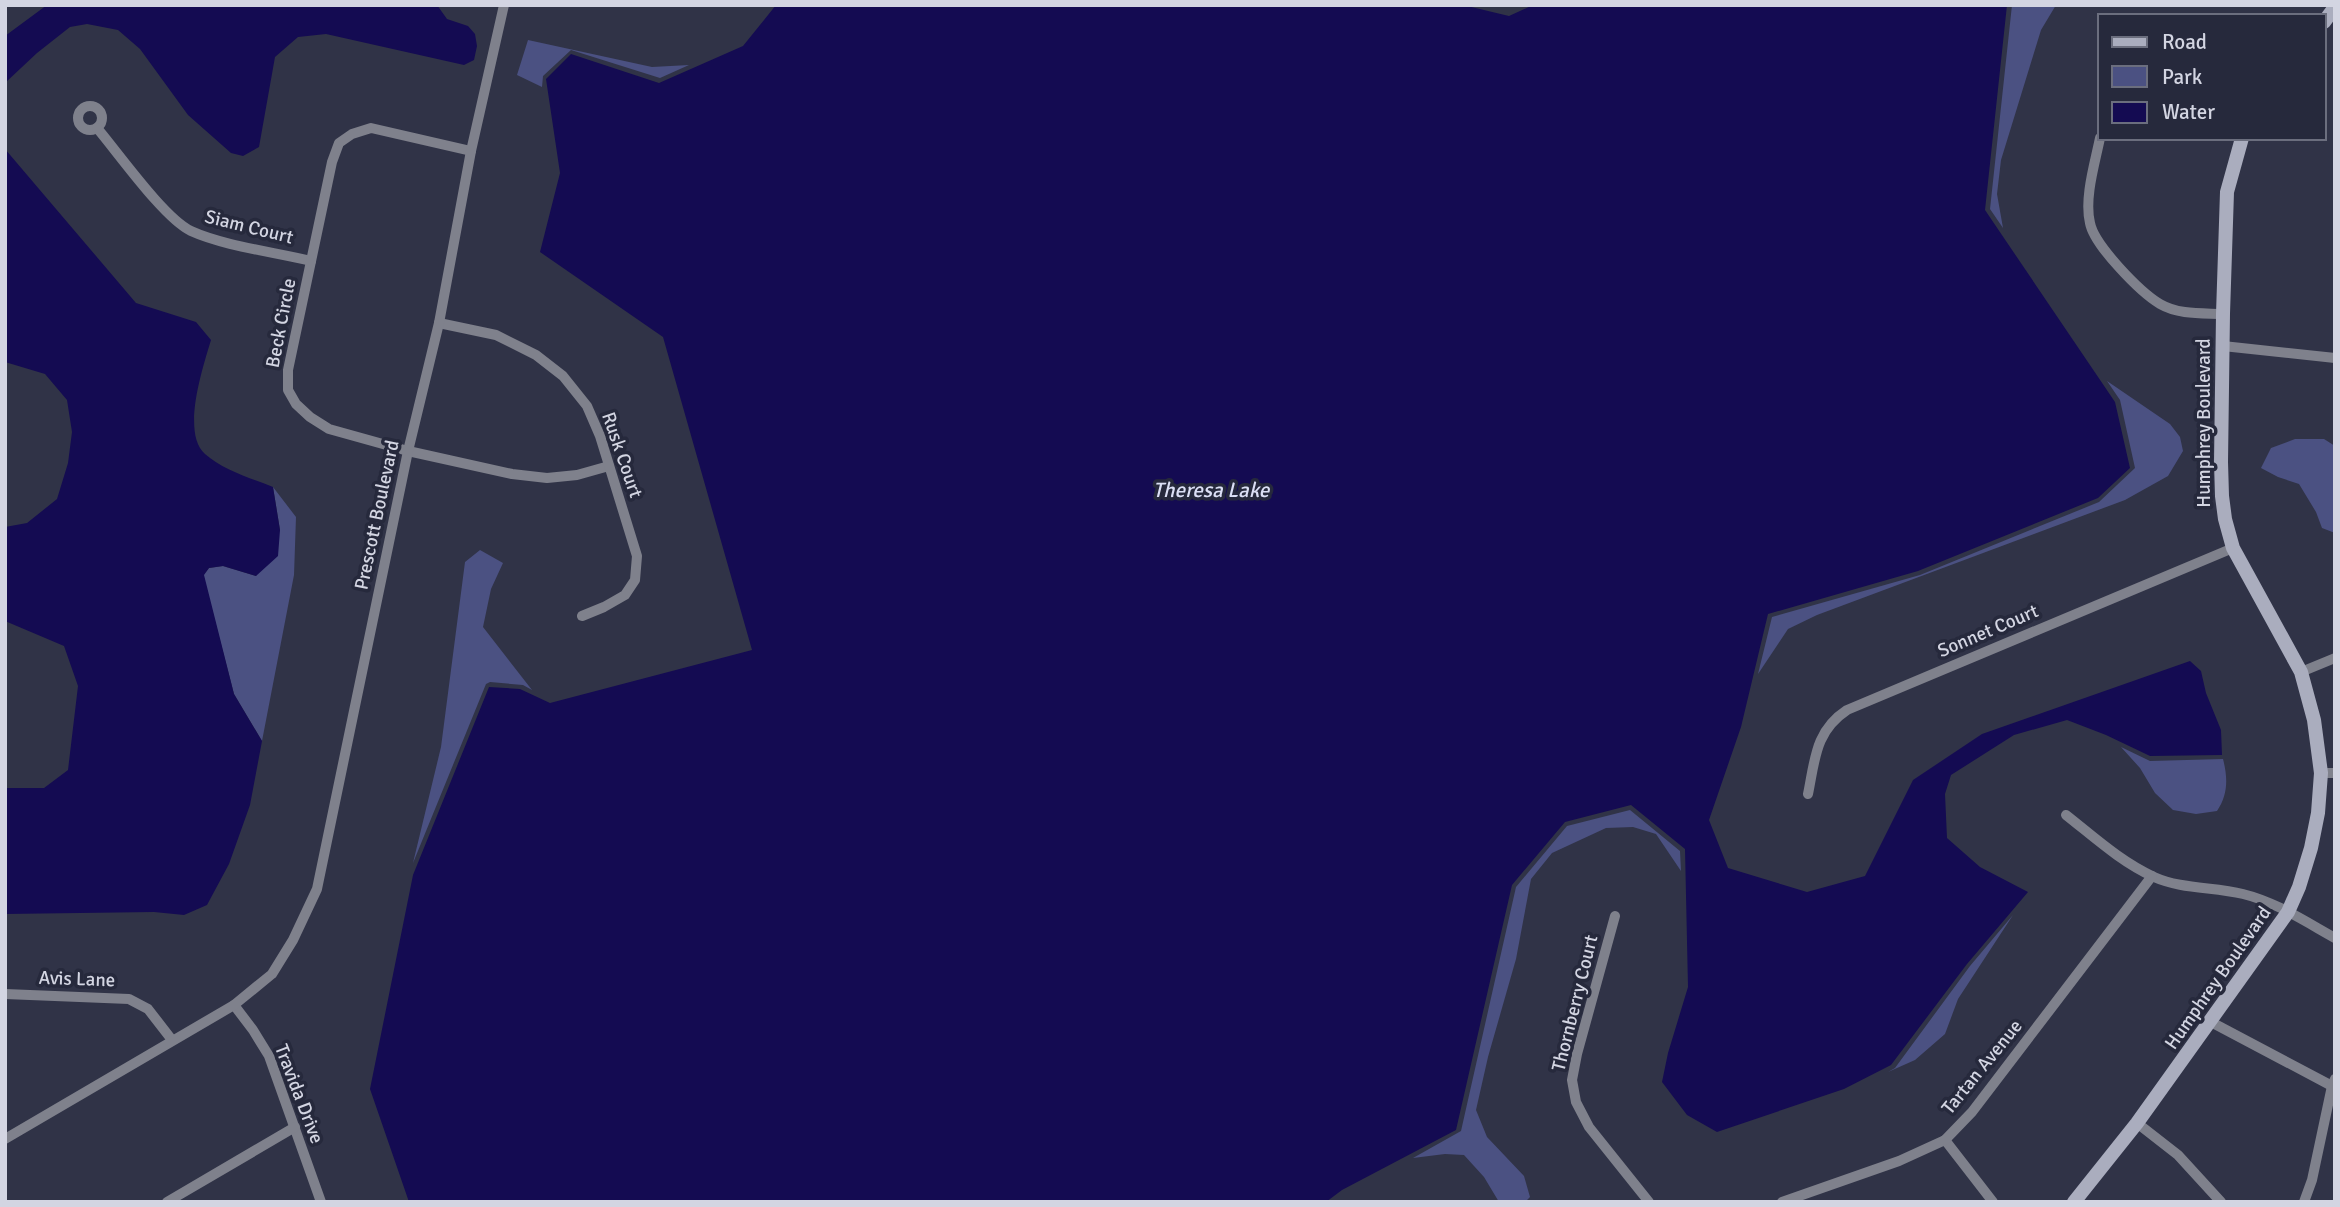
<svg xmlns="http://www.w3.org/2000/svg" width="2340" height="1207" viewBox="0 0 2340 1207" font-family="Signika,sans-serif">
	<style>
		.green { fill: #4b5182 }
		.water { fill: #140b52 }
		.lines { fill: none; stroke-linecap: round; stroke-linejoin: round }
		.street { stroke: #7f818c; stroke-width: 10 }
		.secondary { stroke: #aaadbe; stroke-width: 14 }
		.labels { text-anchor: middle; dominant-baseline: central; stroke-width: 7; stroke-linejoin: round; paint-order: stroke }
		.street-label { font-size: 19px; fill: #d3d5e2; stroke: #26293c }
		.water-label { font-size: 21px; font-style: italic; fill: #dbdff5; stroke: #26293c }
	</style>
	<rect width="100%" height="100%" fill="#303347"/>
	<g class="green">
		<polygon points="2012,5 2056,5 2041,30 2001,160 1997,194 2003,228 1990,209"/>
		<polygon points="528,40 652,67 689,65 660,78 571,50 543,76 542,87 517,75"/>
		<polygon points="2107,381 2170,424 2180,437 2183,451 2168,476 2125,500 1817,615 1788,629 1758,674 1772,617 1920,575 2099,502 2135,468 2120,400"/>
		<polygon points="2295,439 2324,439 2335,446 2335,533 2322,528 2316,512 2299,484 2278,477 2261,468 2271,448"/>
		<polygon points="273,487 296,517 294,575 262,741 234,694 203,575 209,568 223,566 256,576 280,530"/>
		<polygon points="480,550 503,563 491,589 483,627 532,690 523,685 490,682 486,684 413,863 441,747 465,562"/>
		<path d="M2121,747L2150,761L2223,759C2228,778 2228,795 2217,811L2196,814L2173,810L2155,793L2140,768Z"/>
		<polygon points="1630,810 1680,851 1681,871 1656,834 1633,827 1606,828 1552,853 1531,879 1516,959 1488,1057 1476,1110 1487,1137 1524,1176 1530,1197 1525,1202 1499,1202 1484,1177 1464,1155 1445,1154 1413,1158 1461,1131 1516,887 1567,826"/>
		<polygon points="2013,915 1958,999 1945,1034 1915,1060 1888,1072 1895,1068 1970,966"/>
	</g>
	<g class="water">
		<polygon points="47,5 437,5 447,19 468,26 475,34 477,46 474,60 464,65 326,34 298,37 275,57 259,147 243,156 231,153 188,115 140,49 118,30 87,24 70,27 37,53 5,83 5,36"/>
		<polygon points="776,5 1463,5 1509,16 1533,5 2007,5 1985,210 2115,402 2130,468 2098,498 1918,571 1768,614 1741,727 1709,820 1728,868 1807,892 1865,876 1913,780 1982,734 2190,661 2201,671 2206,693 2221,730 2222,755 2150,756 2106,735 2067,720 2014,735 1951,775 1945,794 1947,838 1980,867 2028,892 1967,964 1891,1065 1844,1089 1717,1132 1687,1115 1662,1082 1668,1053 1688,987 1685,849 1631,805 1565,822 1512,885 1456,1130 1342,1190 1326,1202 409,1202 370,1089 413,875 489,687 520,689 550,703 752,650 663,337 540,252 560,173 546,79 571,54 659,83 743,46"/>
		<path d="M5,149L136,303L196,322L211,340C203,367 181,433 205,454C223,470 250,478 273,487L280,530L278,556L256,576L223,566L209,568L204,575L234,694L262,741L250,805L229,864L207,905L184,915L154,912L5,914V788H44L68,770L78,686L64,646L5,621V527L27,523L57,499L68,463L72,432L67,400L45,374L5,362Z"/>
	</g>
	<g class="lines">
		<g class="street">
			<circle cx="90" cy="118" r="12"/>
			<path d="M97,128C119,154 164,218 191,231C224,246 274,252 311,261"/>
			<path d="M2100,138C2095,163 2084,198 2090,223C2094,245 2140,292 2160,304C2179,315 2202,313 2223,314"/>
			<polyline points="471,151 371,128 352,134 339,143 332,162 288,370 288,390 296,404 310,417 329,429 408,451 512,474 547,478 577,475 609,466"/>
			<polyline points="439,323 496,335 536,355 563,376 587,406 600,436 637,556 635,580 625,595 604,607 582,616"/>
			<polyline points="2223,346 2335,358"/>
			<polyline points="2301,672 2335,658"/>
			<polyline points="2321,773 2335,773"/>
			<path d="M1808,794C1815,760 1815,731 1847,710L2233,548"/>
			<path d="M2066,815C2094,837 2121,862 2154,877C2181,889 2213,887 2243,894C2276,902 2306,922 2335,938"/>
			<polyline points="1615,916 1577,1054 1572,1080 1576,1102 1589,1127 1649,1202"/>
			<polyline points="5,994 129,999 148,1009 172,1040"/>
			<polyline points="234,1005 253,1030 269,1056 321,1202"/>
			<polyline points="2211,1022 2332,1086"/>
			<polyline points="2137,1123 2178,1155 2221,1202"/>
			<polyline points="5,1139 234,1005 272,974 293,940 317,889 408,451 439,323 471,151 504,5"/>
			<polyline points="1945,1140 1993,1202"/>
			<polyline points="167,1202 295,1127"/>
			<polyline points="1782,1202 1899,1161 1945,1140 1972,1112 2152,876"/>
			<polyline points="2304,1202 2312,1180 2332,1086 2335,1079"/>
		</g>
		<g class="secondary">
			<polyline points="2324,22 2335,7"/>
			<polyline points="2074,1202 2137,1123 2288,912 2299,887 2311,848 2318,813 2321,773 2314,720 2301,672 2233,548 2225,519 2222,496 2221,462 2223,314 2227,192 2242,138"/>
		</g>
	</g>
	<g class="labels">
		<g class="street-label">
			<text transform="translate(249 227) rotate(14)">Siam Court</text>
			<text transform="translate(281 323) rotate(-79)">Beck Circle</text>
			<text transform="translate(2204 423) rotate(-90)">Humphrey Boulevard</text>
			<text transform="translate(622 455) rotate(71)">Rusk Court</text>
			<text transform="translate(377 515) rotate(-78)">Prescott Boulevard</text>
			<text transform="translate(1988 631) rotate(-23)">Sonnet Court</text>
			<text transform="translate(2218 978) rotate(-55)">Humphrey Boulevard</text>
			<text transform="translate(77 979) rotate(2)">Avis Lane</text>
			<text transform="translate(1575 1003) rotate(-76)">Thornberry Court</text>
			<text transform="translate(1982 1067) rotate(-51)">Tartan Avenue</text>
			<text transform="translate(299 1094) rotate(69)">Travida Drive</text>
		</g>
		<g class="water-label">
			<text x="1211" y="490">Theresa Lake</text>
		</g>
	</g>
	<rect width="2340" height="1207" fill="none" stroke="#d3d5e2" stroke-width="14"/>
	<rect x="2098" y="14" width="228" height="126" fill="#26293c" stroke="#6b6e7e" stroke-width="2"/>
	<rect x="2112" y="37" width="35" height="10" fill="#aaadbe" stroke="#6b6e7e" stroke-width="2"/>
	<text x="2162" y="49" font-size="21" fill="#d3d5e2">Road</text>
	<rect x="2112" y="66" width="35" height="21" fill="#4b5182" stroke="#6b6e7e" stroke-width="2"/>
	<text x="2162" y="84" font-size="21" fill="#d3d5e2">Park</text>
	<rect x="2112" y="102" width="35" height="21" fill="#140b52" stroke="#6b6e7e" stroke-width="2"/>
	<text x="2162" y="119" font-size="21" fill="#d3d5e2">Water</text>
</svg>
